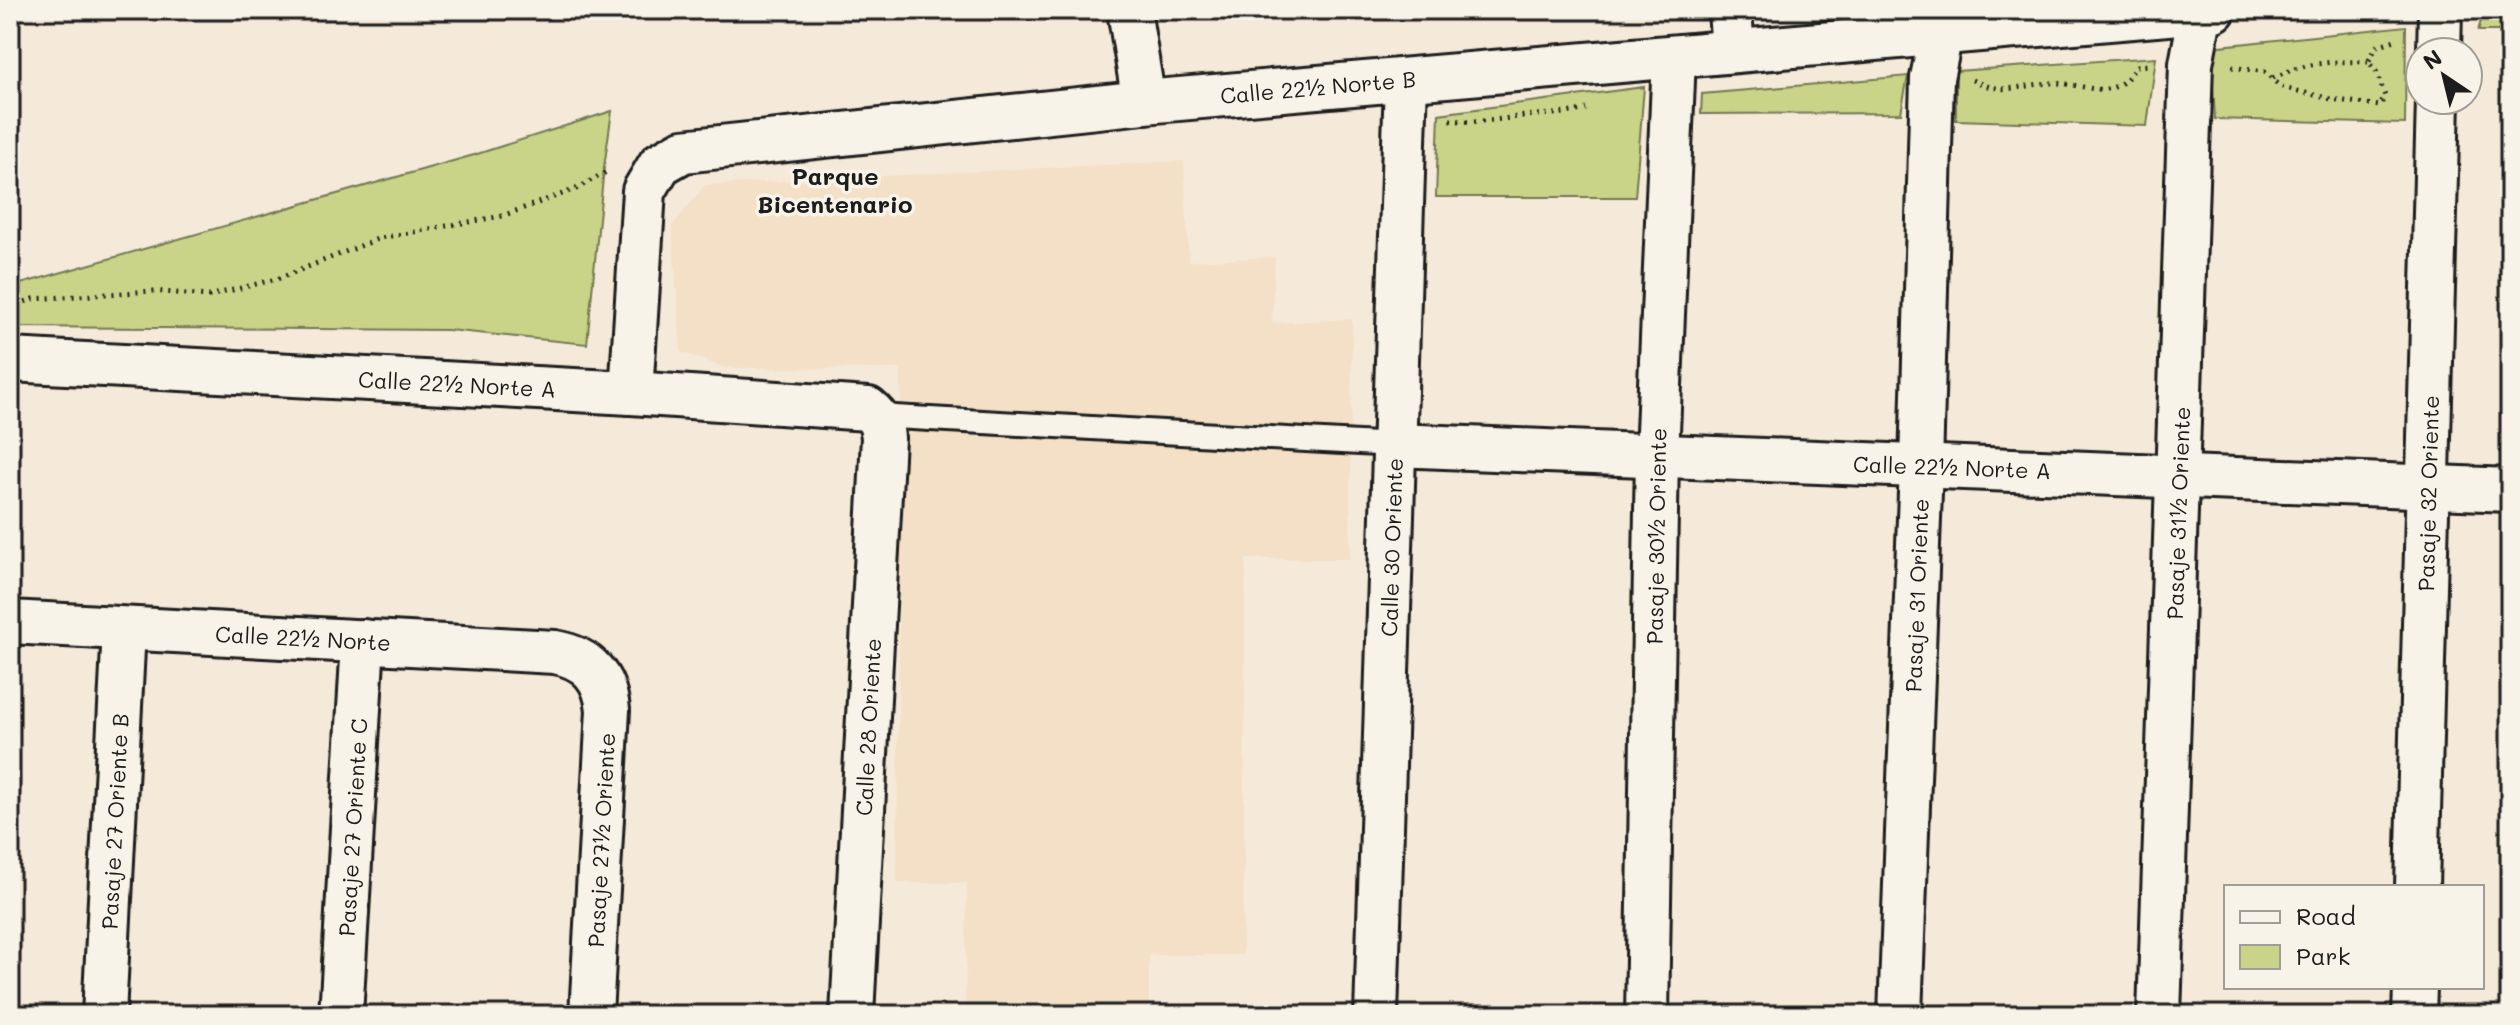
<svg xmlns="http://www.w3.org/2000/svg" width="2520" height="1025" viewBox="0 0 2520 1025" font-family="Mali,sans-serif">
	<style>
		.built { fill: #f3e0c7 }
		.green { fill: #c9d488; stroke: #727852; stroke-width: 2 }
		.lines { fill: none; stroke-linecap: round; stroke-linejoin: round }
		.service-casing { stroke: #1c1c1c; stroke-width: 28 }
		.minor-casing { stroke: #1c1c1c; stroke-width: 48 }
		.path { stroke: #1c1c1c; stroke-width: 5; stroke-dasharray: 2 6; stroke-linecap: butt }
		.service { stroke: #f7f3e8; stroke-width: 22 }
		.minor { stroke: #f7f3e8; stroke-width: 42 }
		.labels { text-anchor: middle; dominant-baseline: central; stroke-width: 7; stroke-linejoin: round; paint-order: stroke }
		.street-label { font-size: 22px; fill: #1c1c1c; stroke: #f7f3e8 }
		.neighbourhood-label { font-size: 24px; font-weight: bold; fill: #1c1c1c; stroke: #f7f3e8 }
	</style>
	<rect width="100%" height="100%" fill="#f5ead9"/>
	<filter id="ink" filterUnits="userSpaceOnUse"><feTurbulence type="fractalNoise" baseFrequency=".0125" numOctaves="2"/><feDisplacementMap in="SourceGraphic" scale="16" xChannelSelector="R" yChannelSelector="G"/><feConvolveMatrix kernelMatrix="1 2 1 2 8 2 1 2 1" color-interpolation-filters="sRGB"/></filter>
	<g filter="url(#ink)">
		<polygon class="built" points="1184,161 1189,261 1275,257 1272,323 1352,319 1350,559 1246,559 1243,955 1149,955 1149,1015 965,1015 967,883 897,883 901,369 725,368 681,352 672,226 705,185"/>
		<g class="green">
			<polygon points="2510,13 2510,31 2478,31 2482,17"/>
			<polygon points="2406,26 2405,124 2215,119 2211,47"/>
			<polygon points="2156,57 2147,126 1956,120 1956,71"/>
			<polygon points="1908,76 1901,113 1701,114 1702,94"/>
			<polygon points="1644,87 1635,197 1436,197 1439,114"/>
			<polygon points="612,111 604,167 587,344 448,330 10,327 10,287 474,155"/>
		</g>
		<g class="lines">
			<g class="service-casing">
				<polyline id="service" points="877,416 1395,445"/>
			</g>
			<g class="minor-casing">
				<g id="minor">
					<polyline points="1129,10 1144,102"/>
					<polyline points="1730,10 1733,51"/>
					<polyline points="2439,52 2440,10"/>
					<path d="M10,360L631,393L868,409C879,418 882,425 883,438L852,1015"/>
					<polyline points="631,393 644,191 660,164 683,151 1144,102 2214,10"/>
					<polyline points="1395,445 2510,490"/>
					<path d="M10,622L555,652C588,658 605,677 608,710L591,1015"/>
					<path id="s1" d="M2417,887L2438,100"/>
					<path id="s2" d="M104,1015L124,629"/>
					<path id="s3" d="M341,1015L363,641"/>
					<path id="s4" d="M1376,1015L1406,80"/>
					<polyline points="1647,1015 1657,455 1674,57"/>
					<path id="s5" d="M1900,1015L1921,466L1932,78L1941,34"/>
					<polyline points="2159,1015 2191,64 2201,11"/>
					<polyline points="2414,1015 2415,987"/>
				</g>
			</g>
			<g class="path">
				<polyline points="2232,67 2265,72 2281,87 2331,99 2380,106 2385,96 2376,71 2368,62 2377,46 2398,39"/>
				<path d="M2273,78C2305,62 2333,61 2368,62"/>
				<path d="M1972,80C1980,83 1988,87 1996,88C2013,91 2035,83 2052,83C2085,82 2113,106 2136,66L2150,65"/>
				<path d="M1450,120C1479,124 1506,118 1534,115C1554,114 1566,114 1586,109"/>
				<polyline points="10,307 33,299 153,291 209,296 280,278 380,238 502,216 576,189 608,171"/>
			</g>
			<use href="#service" class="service"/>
			<use href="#minor" class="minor"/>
		</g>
	</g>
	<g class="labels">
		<g class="street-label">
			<text transform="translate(1318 87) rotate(-5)">Calle 22½ Norte B</text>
			<text transform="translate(457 384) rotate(3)">Calle 22½ Norte A</text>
			<text transform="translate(1952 467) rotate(2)">Calle 22½ Norte A</text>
			<text stroke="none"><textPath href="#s1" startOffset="394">Pasaje 32 Oriente</textPath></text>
			<text transform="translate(2178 513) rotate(-88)">Pasaje 31½ Oriente</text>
			<text transform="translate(1656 536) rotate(-89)">Pasaje 30½ Oriente</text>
			<text stroke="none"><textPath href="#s4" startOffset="468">Calle 30 Oriente</textPath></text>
			<text stroke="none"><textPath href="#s5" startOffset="420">Pasaje 31 Oriente</textPath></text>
			<text transform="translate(303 638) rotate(3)">Calle 22½ Norte</text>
			<text transform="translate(868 727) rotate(-87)">Calle 28 Oriente</text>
			<text stroke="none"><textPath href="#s2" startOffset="194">Pasaje 27 Oriente B</textPath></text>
			<text stroke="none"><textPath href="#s3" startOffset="188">Pasaje 27 Oriente C</textPath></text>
			<text transform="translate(601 840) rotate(-87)">Pasaje 27½ Oriente</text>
		</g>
		<g class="neighbourhood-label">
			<text x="835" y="175">Parque<tspan x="835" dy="28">Bicentenario</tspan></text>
		</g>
	</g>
	<rect width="2520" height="1025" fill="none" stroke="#f7f3e8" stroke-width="40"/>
	<rect x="20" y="20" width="2480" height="985" fill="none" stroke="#1c1c1c" stroke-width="3" filter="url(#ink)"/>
	<rect x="2224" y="885" width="260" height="104" fill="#f7f3e8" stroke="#9f9d96" stroke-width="2"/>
	<rect x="2240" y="911" width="40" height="12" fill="#f7f3e8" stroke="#9f9d96" stroke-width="2"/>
	<text x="2296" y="925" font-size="24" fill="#1c1c1c">Road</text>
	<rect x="2240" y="945" width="40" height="24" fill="#c9d488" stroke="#9f9d96" stroke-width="2"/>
	<text x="2296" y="965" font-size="24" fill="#1c1c1c">Park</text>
	<g transform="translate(2444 76) rotate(325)"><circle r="38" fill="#f7f3e8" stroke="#9f9d96" stroke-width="2"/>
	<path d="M0-6L14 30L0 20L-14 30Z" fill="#1c1c1c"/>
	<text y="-12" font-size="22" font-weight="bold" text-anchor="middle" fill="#1c1c1c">N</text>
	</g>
</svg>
